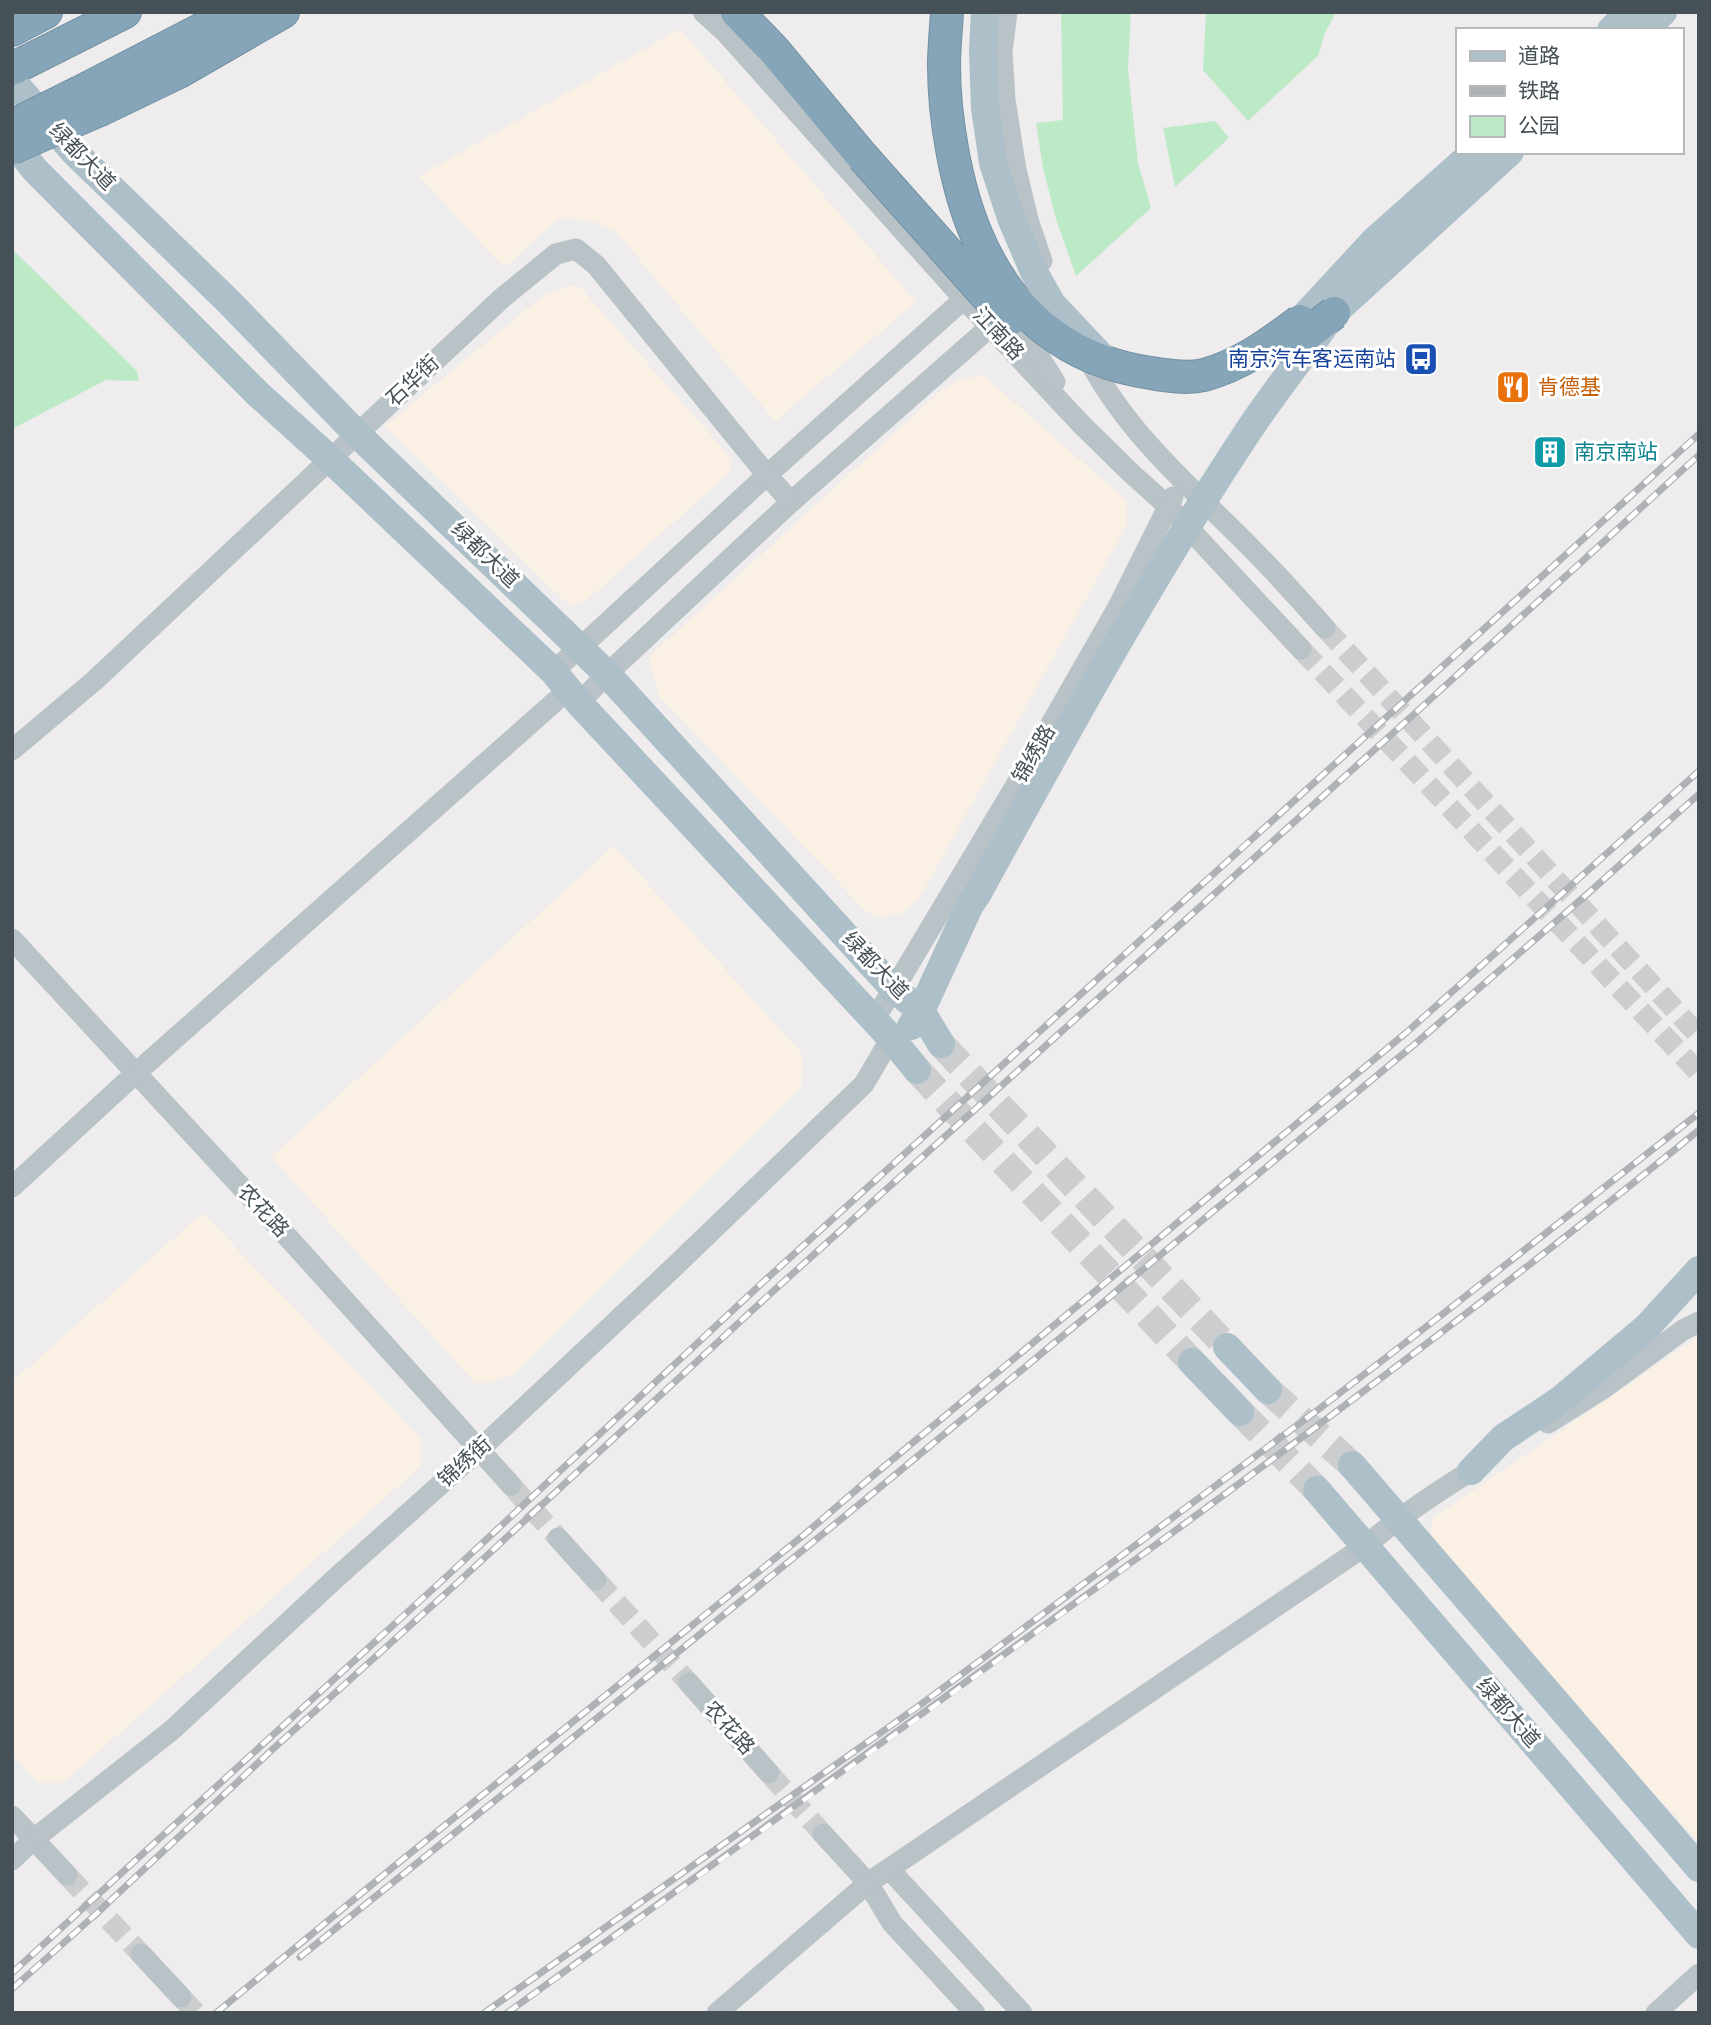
<svg xmlns="http://www.w3.org/2000/svg" width="1711" height="2025" viewBox="0 0 1711 2025" font-family="'Varela Round','Noto Sans SC',sans-serif">
	<style>
		.commercial { fill: #faf0e4 }
		.green { fill: #bceac7 }
		.lines { fill: none; stroke-linecap: round; stroke-linejoin: round }
		.minor-tunnel { stroke: #cccdce; stroke-width: 21; stroke-dasharray: 21 10; stroke-linecap: butt }
		.major-tunnel { stroke: #cccdce; stroke-width: 28; stroke-dasharray: 28 14; stroke-linecap: butt }
		.highway-casing { stroke: #7190a3; stroke-width: 34 }
		.minor { stroke: #b8c2c7; stroke-width: 21 }
		.major { stroke: #adbfc9; stroke-width: 28 }
		.highway { stroke: #86a5b8; stroke-width: 32 }
		.rail-casing { stroke: #aeb2b6; stroke-width: 7 }
		.rail { stroke: #fff; stroke-width: 4.5; stroke-dasharray: 13; stroke-linecap: butt }
		.highway-bridge-casing { stroke: #7190a3; stroke-width: 34; stroke-linecap: butt }
		.major-bridge { stroke: #adbfc9; stroke-width: 28 }
		.highway-bridge { stroke: #86a5b8; stroke-width: 32 }
		.labels { text-anchor: middle; dominant-baseline: central; stroke-width: 6; stroke-linejoin: round; paint-order: stroke }
		.street-label { font-size: 21px; fill: #455157; stroke: #fff }
		.transit-label { font-size: 21px; fill: #164399; stroke: #fff; text-anchor: end }
		.food-label { font-size: 21px; fill: #c56008; stroke: #fff; text-anchor: start }
		.culture-label { font-size: 21px; fill: #0d838f; stroke: #fff; text-anchor: start }
	</style>
	<rect width="100%" height="100%" fill="#eeecec"/>
	<g class="commercial">
		<polygon points="680,29 916,302 775,421 616,232 589,220 558,219 504,268 419,176"/>
		<polygon points="571,285 580,287 732,459 729,473 587,600 576,605 568,604 385,426 545,294"/>
		<polygon points="983,375 1127,501 1127,525 919,899 902,913 879,917 866,911 659,696 649,657 943,389 961,379"/>
		<polygon points="614,846 802,1054 801,1087 513,1375 489,1383 475,1383 271,1157"/>
		<polygon points="202,1213 421,1438 420,1467 63,1783 39,1783 12,1755 12,1382"/>
		<polygon points="1699,1336 1699,1842 1430,1550 1432,1519"/>
	</g>
	<g class="green">
		<polygon points="1061,12 1131,12 1128,69 1138,163 1151,208 1076,276 1056,219 1043,168 1036,123 1063,120"/>
		<polygon points="1206,12 1336,12 1325,33 1318,56 1248,121 1203,70"/>
		<polygon points="1215,121 1229,138 1175,187 1163,128"/>
		<polygon points="12,249 137,371 139,381 106,380 12,429"/>
	</g>
	<g class="lines">
		<g class="minor-tunnel">
			<polyline points="1325,628 1699,1036"/>
			<polyline points="1301,649 1699,1073"/>
			<polyline points="511,1485 558,1538"/>
			<polyline points="596,1580 689,1683"/>
			<polyline points="769,1773 823,1834"/>
			<polyline points="67,1875 141,1954"/>
			<polyline points="181,1997 196,2013"/>
		</g>
		<g class="major-tunnel">
			<polyline points="941,1044 1227,1347"/>
			<polyline points="917,1070 1192,1362"/>
			<polyline points="1268,1390 1352,1465"/>
			<polyline points="1240,1412 1317,1490"/>
		</g>
		<g class="highway-casing">
			<g id="highway">
				<polyline points="737,12 774,50 863,157"/>
				<polyline points="12,30 46,12"/>
				<polyline points="12,69 125,12"/>
				<polyline points="80,92 235,12"/>
				<polyline points="102,109 179,72 283,12"/>
			</g>
		</g>
		<g class="minor">
			<polyline points="703,12 726,33 964,299 1082,425 1132,474 1169,507 1301,649"/>
			<polyline points="1007,12 1002,52 1005,100 1016,170 1029,223 1042,261"/>
			<polyline points="1007,305 1055,382"/>
			<path d="M1084,350C1122,430 1191,487 1252,549C1277,574 1301,601 1325,628"/>
			<polyline points="553,671 581,647 767,475 964,299"/>
			<polyline points="579,703 607,674 791,502 991,326"/>
			<polyline points="12,750 94,681 502,298 556,254 576,249 596,265 767,475 791,502"/>
			<polyline points="12,939 294,1244 511,1485"/>
			<polyline points="873,1020 894,989 1016,785 1118,607 1173,497"/>
			<polyline points="12,1187 136,1073 568,690"/>
			<polyline points="1548,1423 1604,1388 1683,1330 1699,1322"/>
			<polyline points="558,1538 596,1580"/>
			<polyline points="689,1683 769,1773"/>
			<polyline points="12,1816 67,1875"/>
			<polyline points="823,1834 868,1883 892,1923 975,2013"/>
			<polyline points="12,1860 34,1839 172,1730 337,1577 479,1450 674,1267 864,1084 891,1038"/>
			<polyline points="889,1869 1022,2013"/>
			<polyline points="141,1954 181,1997"/>
			<path d="M717,2013L868,1883L1365,1546C1403,1514 1440,1490 1482,1464"/>
			<polyline points="1656,2013 1699,1974"/>
		</g>
		<g class="major">
			<polyline points="1611,30 1630,12"/>
			<polyline points="12,80 73,151 228,301 357,434 607,674 894,989 921,1011 941,1044"/>
			<polyline points="12,141 35,170 259,395 331,460 553,671 579,703 891,1038 917,1070"/>
			<polyline points="1334,313 1510,152"/>
			<polyline points="1300,321 1374,241 1474,152"/>
			<polyline points="911,1026 921,1011 970,905 978,893"/>
			<polyline points="1227,1347 1268,1390"/>
			<polyline points="1192,1362 1240,1412"/>
			<polyline points="1352,1465 1699,1868"/>
			<polyline points="1471,1471 1503,1438 1560,1400 1647,1327 1699,1270"/>
			<polyline points="1317,1490 1699,1935"/>
		</g>
		<use href="#highway" class="highway"/>
		<g class="rail-casing">
			<g id="rail">
				<polyline points="300,1957 543,1762 878,1489 1415,1044 1593,889 1699,794"/>
				<polyline points="12,1973 446,1577 762,1283 1699,434"/>
				<polyline points="12,1989 96,1914 274,1748 454,1586 770,1294 1423,706 1699,455"/>
				<polyline points="216,2013 392,1868 805,1534 869,1479 1407,1032 1699,771"/>
				<polyline points="484,2013 920,1705 1319,1409 1444,1313 1699,1113"/>
				<path d="M507,2013C729,1854 951,1695 1172,1533C1350,1403 1527,1270 1699,1130"/>
			</g>
		</g>
		<use href="#rail" class="rail"/>
		<g class="highway-bridge-casing">
			<g id="highway-bridge">
				<path d="M947,12C946,30 944,48 944,65C944,118 956,188 977,236C1010,314 1068,361 1151,373C1168,376 1187,379 1204,375C1243,364 1269,344 1300,321"/>
				<polyline points="12,126 80,92"/>
				<polyline points="12,148 102,109"/>
				<polyline points="863,157 990,300 1010,319"/>
				<polyline points="1288,349 1334,313"/>
			</g>
		</g>
		<g class="major-bridge">
			<polyline points="985,12 983,50 985,108 993,163 1011,218 1034,272 1052,304 1103,358"/>
			<polyline points="1644,30 1663,12"/>
			<path d="M978,893C1063,738 1148,583 1245,436C1269,399 1297,364 1323,328"/>
		</g>
		<use href="#highway-bridge" class="highway-bridge"/>
	</g>
	<defs>
		<g id="bus-square" transform="scale(1.75)"><rect x="-9" y="-9" width="18" height="18" rx="4" fill="#1a4fb4" stroke="#fff"/><path d="M-5-6H5V4H4V6H2V4H-2V6H-4V4H-5ZM-3.5-4V0h7V-4ZM-3.5 1.2v1.5H-2V1.2ZM2 1.2v1.5H3.5V1.2Z" fill="#fff"/></g>
		<g id="restaurant-square" transform="scale(1.75)"><rect x="-9" y="-9" width="18" height="18" rx="4" fill="#e8710a" stroke="#fff"/><path d="M-5-6h1v4h1v-4h1v4h1v-4h1v5L-1.5 .5V6h-2V.5L-5-1ZM5-6V6H3V1.5H1.5Q1.5-4 5-6Z" fill="#fff"/></g>
		<g id="building-square" transform="scale(1.75)"><rect x="-9" y="-9" width="18" height="18" rx="4" fill="#0f9aa8" stroke="#fff"/><path d="M-4-6H4V6H1V3H-1V6H-4ZM-2.5-4.3h1.7v1.8h-1.7ZM.8-4.3h1.7v1.8H.8ZM-2.5-1h1.7V.8h-1.7ZM.8-1h1.7V.8H.8Z" fill="#fff"/></g>
	</defs>
	<g fill-rule="evenodd">
		<use href="#bus-square" x="1421" y="359"/>
		<use href="#restaurant-square" x="1513" y="387"/>
		<use href="#building-square" x="1550" y="452"/>
	</g>
	<g class="labels">
		<g class="street-label">
			<text transform="translate(82 157) rotate(46)">绿都大道</text>
			<text transform="translate(998 334) rotate(47)">江南路</text>
			<text transform="translate(413 381) rotate(-43)">石华街</text>
			<text transform="translate(485 555) rotate(44)">绿都大道</text>
			<text transform="translate(1034 754) rotate(-60)">锦绣路</text>
			<text transform="translate(875 966) rotate(46)">绿都大道</text>
			<text transform="translate(263 1211) rotate(47)">农花路</text>
			<text transform="translate(465 1462) rotate(-42)">锦绣街</text>
			<text transform="translate(1508 1713) rotate(49)">绿都大道</text>
			<text transform="translate(729 1728) rotate(48)">农花路</text>
		</g>
		<g class="transit-label">
			<text x="1396" y="359">南京汽车客运南站</text>
		</g>
		<g class="food-label">
			<text x="1538" y="387">肯德基</text>
		</g>
		<g class="culture-label">
			<text x="1574" y="452">南京南站</text>
		</g>
	</g>
	<rect width="1711" height="2025" fill="none" stroke="#455157" stroke-width="28"/>
	<rect x="1456" y="28" width="228" height="126" fill="#ffffff" stroke="#b5b9bc" stroke-width="2"/>
	<rect x="1470" y="51" width="35" height="10" fill="#adbfc9" stroke="#b5b9bc" stroke-width="2"/>
	<text x="1518" y="63" font-size="21" fill="#455157">道路</text>
	<rect x="1470" y="86" width="35" height="10" fill="#aeb2b6" stroke="#b5b9bc" stroke-width="2"/>
	<text x="1518" y="98" font-size="21" fill="#455157">铁路</text>
	<rect x="1470" y="116" width="35" height="21" fill="#bceac7" stroke="#b5b9bc" stroke-width="2"/>
	<text x="1518" y="133" font-size="21" fill="#455157">公园</text>
</svg>
